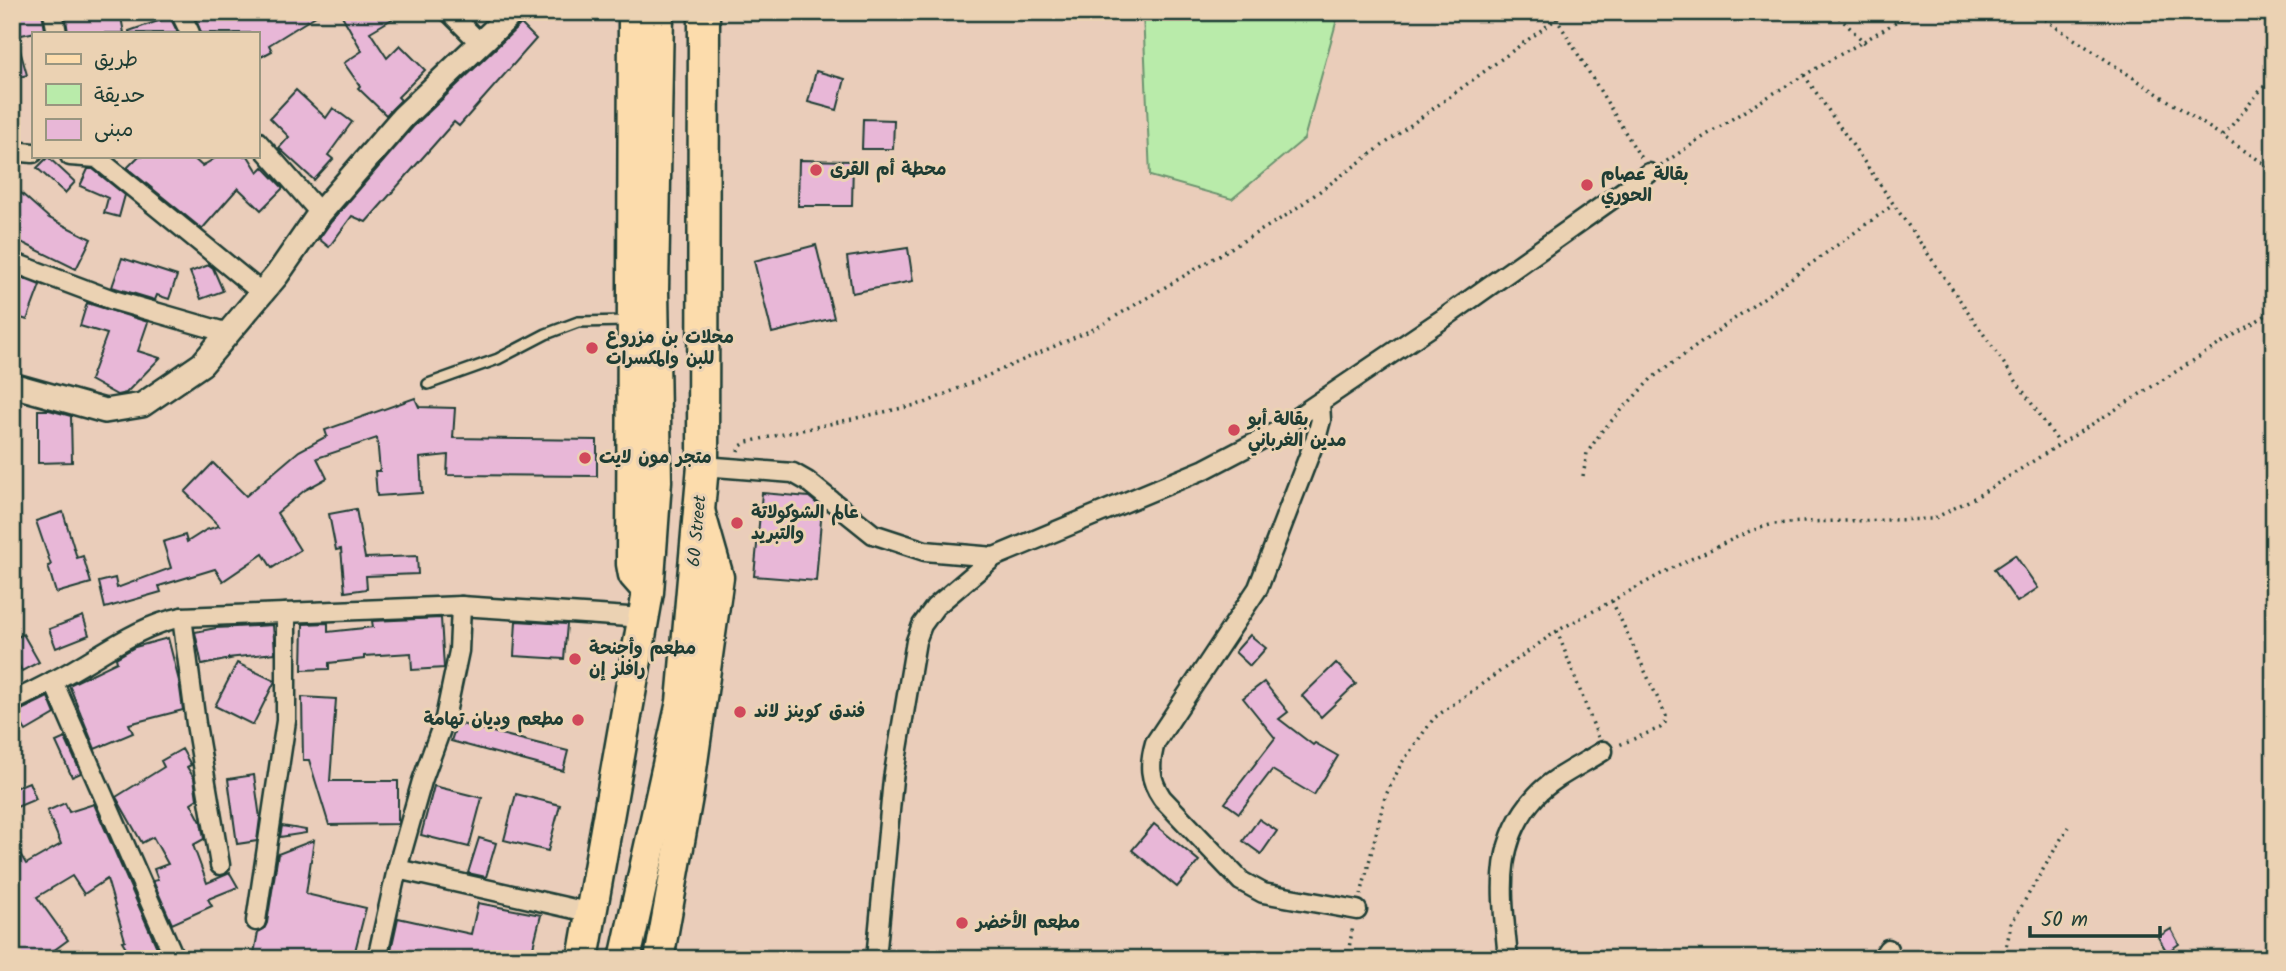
<svg xmlns="http://www.w3.org/2000/svg" width="2286" height="971" viewBox="0 0 2286 971" font-family="Kalam,'Playpen Sans Arabic',sans-serif">
	<style>
		.green { fill: #b9ebaa; stroke: #6c946f; stroke-width: 2 }
		.building { fill: #e8b7d7; stroke: #1f3d34; stroke-width: 2 }
		.lines { fill: none; stroke-linecap: round; stroke-linejoin: round }
		.service-casing { stroke: #1f3d34; stroke-width: 14 }
		.minor-casing { stroke: #1f3d34; stroke-width: 23 }
		.tertiary-casing { stroke: #1f3d34; stroke-width: 28 }
		.primary-casing { stroke: #1f3d34; stroke-width: 33 }
		.trunk-casing { stroke: #1f3d34; stroke-width: 35 }
		.path { stroke: #1f3d34; stroke-width: 3.5; stroke-dasharray: 2 5; stroke-linecap: butt }
		.service { stroke: #ebd2b3; stroke-width: 9 }
		.minor { stroke: #ebd2b3; stroke-width: 18 }
		.tertiary { stroke: #ebd2b3; stroke-width: 23 }
		.primary { stroke: #fcdcac; stroke-width: 28 }
		.trunk { stroke: #fcdcac; stroke-width: 30 }
		.poi-dot { fill: #d1495b; stroke: #ebd2b3; stroke-width: 2.5 }
		.labels { text-anchor: middle; dominant-baseline: central; stroke-width: 6; stroke-linejoin: round; paint-order: stroke }
		.poi-label { font-size: 18px; font-weight: bold; fill: #1f3d34; stroke: #ebd2b3; text-anchor: start }
		.street-label { font-size: 18px; fill: #1f3d34; stroke: #ebd2b3 }
	</style>
	<rect width="100%" height="100%" fill="#eacdba"/>
	<filter id="ink" filterUnits="userSpaceOnUse"><feTurbulence type="fractalNoise" baseFrequency=".0143" numOctaves="2"/><feDisplacementMap in="SourceGraphic" scale="14" xChannelSelector="R" yChannelSelector="G"/><feConvolveMatrix kernelMatrix="1 2 1 2 8 2 1 2 1" color-interpolation-filters="sRGB"/></filter>
	<g filter="url(#ink)">
		<polygon class="green" points="1143,12 1339,12 1304,139 1232,199 1150,176"/>
		<g class="building">
			<polygon points="23,12 42,12 45,30 12,37 12,15"/>
			<polygon points="65,12 120,12 124,33 68,33"/>
			<polygon points="193,12 322,12 269,45 272,51 257,59 257,33 201,33"/>
			<polygon points="340,12 404,12 370,32 387,58 400,45 425,70 398,97 401,100 386,115 358,88 360,86 344,63 362,51"/>
			<polygon points="170,17 178,33 129,33 129,31"/>
			<polygon points="521,24 536,39 459,126 454,122 366,222 352,216 329,247 319,239 331,222 413,127"/>
			<polygon points="16,36 27,75 12,79 12,37"/>
			<polygon points="816,71 845,79 837,110 808,102"/>
			<polygon points="296,90 326,118 333,108 352,122 328,155 333,159 314,180 279,148 289,137 270,118"/>
			<polygon points="863,119 894,120 893,149 862,149"/>
			<polygon points="139,156 191,156 202,166 219,156 248,156 258,172 263,167 283,188 261,210 238,188 202,229 127,168"/>
			<polygon points="48,157 75,182 65,193 37,168"/>
			<polygon points="799,160 853,161 852,206 798,206"/>
			<polygon points="88,169 93,169 125,195 119,217 104,213 108,198 80,186"/>
			<polygon points="21,193 49,218 91,239 76,269 21,242 12,251 12,202"/>
			<polygon points="816,245 834,318 772,333 754,261"/>
			<polygon points="908,248 913,281 852,293 847,257"/>
			<polygon points="122,258 177,276 169,299 157,295 155,300 112,287"/>
			<polygon points="209,265 213,268 223,291 201,299 190,272"/>
			<polygon points="12,274 40,285 27,320 12,315"/>
			<polygon points="87,303 148,322 138,351 160,358 126,393 117,395 90,380 107,334 80,326"/>
			<polygon points="415,398 419,407 455,408 453,438 597,440 597,476 447,475 448,455 420,458 422,493 377,496 375,471 380,471 377,438 317,458 327,478 305,490 277,513 300,550 272,568 263,554 223,581 215,569 159,586 161,592 105,608 99,582 115,578 117,588 171,568 163,542 185,535 187,542 206,530 219,526 185,492 213,463 246,496 299,451 327,436 325,430"/>
			<polygon points="38,410 49,410 71,416 72,462 38,463"/>
			<polygon points="762,493 809,497 822,508 816,581 754,576"/>
			<polygon points="356,509 365,558 417,556 418,574 366,576 367,589 345,592 341,549 336,550 329,514"/>
			<polygon points="63,512 77,558 83,556 91,583 56,593 48,566 51,565 36,521"/>
			<polygon points="2015,555 2038,588 2017,602 1994,569"/>
			<polygon points="83,616 89,635 56,648 49,629"/>
			<polygon points="441,618 444,668 412,670 411,653 364,656 364,659 329,663 329,669 302,670 303,624 328,623 328,632 373,627 372,621"/>
			<polygon points="516,621 567,624 564,659 514,656"/>
			<polygon points="273,625 275,653 227,658 230,659 202,665 195,632 216,628"/>
			<polygon points="23,634 39,662 22,671 12,654 12,640"/>
			<polygon points="1250,635 1266,648 1250,666 1235,652"/>
			<polygon points="168,638 179,681 183,710 129,724 133,733 95,749 69,685 117,662 116,658 135,647"/>
			<polygon points="237,663 275,681 253,725 215,706"/>
			<polygon points="1336,663 1356,684 1321,717 1302,696"/>
			<polygon points="1264,682 1288,712 1279,719 1313,745 1315,743 1338,756 1314,795 1272,770 1239,813 1225,803 1275,738 1243,698"/>
			<polygon points="48,697 55,714 26,731 15,713"/>
			<polygon points="302,697 336,699 330,781 398,781 398,824 329,825 309,760 303,760"/>
			<polygon points="457,723 568,751 563,771 451,741"/>
			<polygon points="65,738 81,773 72,777 56,742"/>
			<polygon points="182,749 191,765 187,767 194,778 197,799 191,803 201,822 204,839 193,845 207,883 230,873 238,887 208,899 212,906 172,924 153,881 158,880 154,869 168,864 153,837 142,843 116,797 164,767 161,761"/>
			<polygon points="254,775 260,818 257,841 237,844 228,779"/>
			<polygon points="29,782 36,799 12,809 12,789"/>
			<polygon points="434,786 482,798 469,847 421,835"/>
			<polygon points="516,794 560,805 548,851 504,840"/>
			<polygon points="65,803 69,812 94,804 162,959 133,959 122,941 125,940 107,879 84,894 72,876 37,897 68,940 42,959 17,959 12,952 12,921 21,915 12,897 12,840 26,864 61,844 47,811"/>
			<polygon points="1259,819 1277,831 1261,854 1243,841"/>
			<polygon points="1154,824 1199,861 1177,887 1132,850"/>
			<polygon points="282,826 306,830 306,833 280,837"/>
			<polygon points="479,838 496,843 486,877 468,873"/>
			<polygon points="314,840 306,894 366,908 353,959 253,959 258,932 264,929 267,923 278,854"/>
			<polygon points="478,903 541,915 530,959 389,959 398,918 471,934"/>
			<polygon points="2171,929 2179,944 2167,952 2158,937"/>
		</g>
		<g class="lines">
			<g class="service-casing">
				<polyline id="service" points="428,384 498,359 546,334 578,322 627,321"/>
			</g>
			<g class="minor-casing">
				<g id="minor">
					<polyline points="53,12 57,33"/>
					<polyline points="180,12 190,33"/>
					<polyline points="449,12 480,43"/>
					<polyline points="257,141 320,213"/>
					<polyline points="12,151 33,153"/>
					<polyline points="70,156 97,158 262,293"/>
					<polyline points="12,262 113,300 228,333"/>
					<path d="M1320,403L1321,420L1317,435L1258,588L1155,743C1149,764 1149,779 1162,798L1241,881L1263,893L1357,910"/>
					<polyline points="703,466 793,473 807,481 873,534 925,551 994,557"/>
					<polyline points="182,617 196,724 220,865"/>
					<polyline points="53,681 175,959"/>
					<path d="M12,702C33,691 55,681 75,669C110,649 142,625 182,617L461,606L644,618"/>
					<polyline points="397,869 422,781 445,718 459,651 461,606"/>
					<polyline points="256,921 286,721 286,613"/>
					<polyline points="377,959 397,869 592,913"/>
					<polyline points="876,959 893,779 916,641 922,625 935,607 994,557 1205,469 1274,433 1444,318 1649,173"/>
					<path d="M1508,959C1503,899 1491,845 1536,796C1552,778 1583,764 1603,751"/>
					<polyline points="1881,959 1888,949"/>
				</g>
			</g>
			<g class="tertiary-casing">
				<polyline id="tertiary" points="12,385 105,411 142,405 202,364 277,275 320,213 403,117 513,12"/>
			</g>
			<g class="primary-casing">
				<g id="primary">
					<polyline points="633,12 631,564 633,575 648,592"/>
					<polyline points="659,959 689,791 719,577 701,514"/>
				</g>
			</g>
			<g class="trunk-casing">
				<g id="trunk">
					<polyline points="583,959 648,592 656,481 653,290 658,12"/>
					<polyline points="625,959 682,702 703,466 704,12"/>
				</g>
			</g>
			<g class="path">
				<polyline points="1834,12 1865,43"/>
				<polyline points="2033,12 2274,170"/>
				<polyline points="1556,18 1642,160"/>
				<polyline points="1804,75 2059,443"/>
				<polyline points="2223,136 2274,74"/>
				<path d="M1661,165C1707,134 1755,104 1803,76C1840,54 1875,36 1911,12"/>
				<polyline points="738,451 739,447 747,442 925,403 1096,328 1287,215 1566,12"/>
				<polyline points="1583,476 1587,453 1602,431 1652,378 1893,205"/>
				<polyline points="1612,601 1666,716 1665,723 1660,728 1619,745"/>
				<polyline points="1557,631 1598,737"/>
				<polyline points="1361,895 1385,797 1401,764 1434,718 1557,631 1672,568 1750,531 1773,524 1802,522 1933,519 1976,497 2274,310"/>
				<polyline points="1347,959 1353,926"/>
				<polyline points="2004,959 2011,924 2068,827"/>
			</g>
			<use href="#service" class="service"/>
			<use href="#minor" class="minor"/>
			<use href="#tertiary" class="tertiary"/>
			<use href="#primary" class="primary"/>
			<use href="#trunk" class="trunk"/>
		</g>
	</g>
	<g class="poi-dot">
		<circle cx="816" cy="170" r="7"/>
		<circle cx="1587" cy="185" r="7"/>
		<circle cx="592" cy="348" r="7"/>
		<circle cx="1234" cy="430" r="7"/>
		<circle cx="585" cy="458" r="7"/>
		<circle cx="737" cy="523" r="7"/>
		<circle cx="575" cy="659" r="7"/>
		<circle cx="740" cy="712" r="7"/>
		<circle cx="578" cy="720" r="7"/>
		<circle cx="962" cy="923" r="7"/>
	</g>
	<g class="labels">
		<g class="poi-label">
			<text x="830" y="170">محطة أم القرى</text>
			<text x="1601" y="175">بقالة عصام<tspan x="1601" dy="21">الحوري</tspan></text>
			<text x="606" y="338">محلات بن مزروع<tspan x="606" dy="21">للبن والمكسرات</tspan></text>
			<text x="1248" y="420">بقالة أبو<tspan x="1248" dy="21">مدين الغرباني</tspan></text>
			<text x="599" y="458">متجر مون لايت</text>
			<text x="751" y="513">عالم الشوكولاتة<tspan x="751" dy="21">والتبريد</tspan></text>
			<text x="589" y="649">مطعم وأجنحة<tspan x="589" dy="21">رافلز إن</tspan></text>
			<text x="754" y="712">فندق كوينز لاند</text>
			<text x="564" y="720" text-anchor="end">مطعم وديان تهامة</text>
			<text x="976" y="923">مطعم الأخضر</text>
		</g>
		<g class="street-label">
			<text transform="translate(698 531) rotate(-85)">60 Street</text>
		</g>
	</g>
	<rect width="2286" height="971" fill="none" stroke="#ebd2b3" stroke-width="42"/>
	<rect x="21" y="21" width="2244" height="929" fill="none" stroke="#1f3d34" stroke-width="2.5" filter="url(#ink)"/>
	<rect x="32" y="32" width="228" height="126" fill="#ebd2b3" stroke="#999680" stroke-width="2"/>
	<rect x="46" y="54" width="35" height="10" fill="#fcdcac" stroke="#999680" stroke-width="2"/>
	<text x="94" y="66" font-size="21" fill="#1f3d34">طريق</text>
	<rect x="46" y="84" width="35" height="21" fill="#b9ebaa" stroke="#999680" stroke-width="2"/>
	<text x="94" y="102" font-size="21" fill="#1f3d34">حديقة</text>
	<rect x="46" y="119" width="35" height="21" fill="#e8b7d7" stroke="#999680" stroke-width="2"/>
	<text x="94" y="136" font-size="21" fill="#1f3d34">مبنى</text>
	<path d="M2030 926v10h130v-10" fill="none" stroke="#1f3d34" stroke-width="3.5"/>
	<text x="2041" y="926" font-size="21" fill="#1f3d34" stroke="#ebd2b3" stroke-width="5" paint-order="stroke">50 m</text>
</svg>
